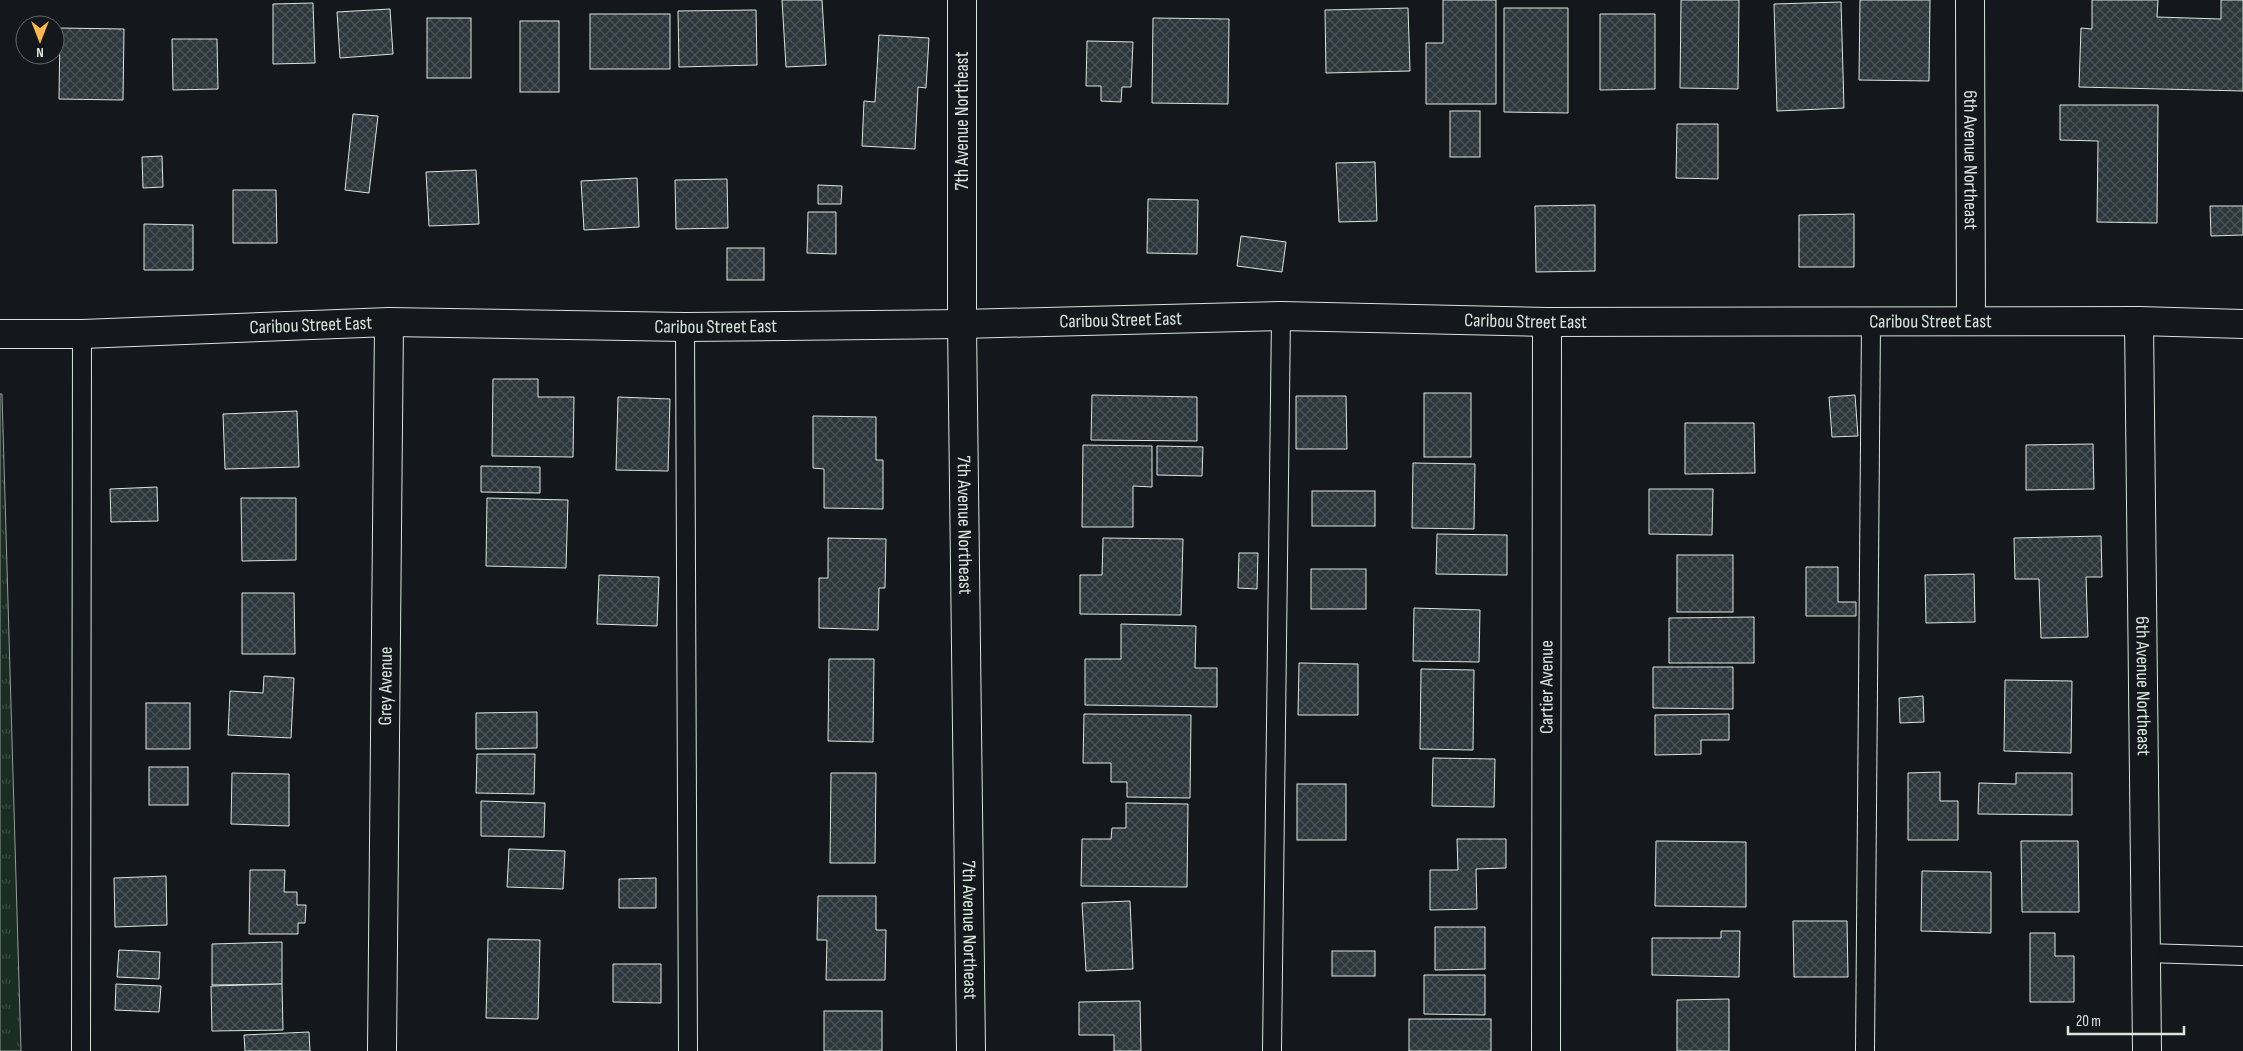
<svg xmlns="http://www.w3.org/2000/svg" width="2243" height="1051" viewBox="0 0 2243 1051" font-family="'Sofia Sans Condensed',sans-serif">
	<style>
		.park { fill: url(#park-tufts); stroke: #939e99 }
		.building { fill: url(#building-cross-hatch); stroke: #d8e6dc }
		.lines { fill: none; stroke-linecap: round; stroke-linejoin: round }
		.service-casing { stroke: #d8e6dc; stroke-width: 20 }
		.minor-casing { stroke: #d8e6dc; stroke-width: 30 }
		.tertiary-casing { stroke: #d8e6dc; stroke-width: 30 }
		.service { stroke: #14181c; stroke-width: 18 }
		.minor { stroke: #14181c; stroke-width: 28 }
		.tertiary { stroke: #14181c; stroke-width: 28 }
		.labels { text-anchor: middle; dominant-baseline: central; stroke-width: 4; stroke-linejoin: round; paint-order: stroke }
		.street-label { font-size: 19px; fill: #d8e6dc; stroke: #14181c }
	</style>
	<defs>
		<pattern id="park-tufts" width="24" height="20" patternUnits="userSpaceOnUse" patternTransform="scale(1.25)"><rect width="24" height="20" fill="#1a2d24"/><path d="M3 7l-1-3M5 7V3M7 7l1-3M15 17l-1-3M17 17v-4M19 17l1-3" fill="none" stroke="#3b4b43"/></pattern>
		<pattern id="building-cross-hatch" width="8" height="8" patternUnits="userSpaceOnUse" patternTransform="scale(1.25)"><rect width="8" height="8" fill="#2c363c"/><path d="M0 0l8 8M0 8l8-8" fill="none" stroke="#4a5358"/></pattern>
	</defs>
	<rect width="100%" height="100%" fill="#14181c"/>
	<polygon class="park" points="0,394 2,394 21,1051 0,1051"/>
	<g class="building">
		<polygon points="782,0 822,0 826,65 786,67"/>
		<polygon points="1443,0 1496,0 1496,104 1426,104 1426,43 1443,43"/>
		<polygon points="1681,0 1739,0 1738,89 1680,88"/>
		<polygon points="1860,0 1930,0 1929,81 1859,80"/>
		<polygon points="2092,0 2158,0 2157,17 2221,19 2221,0 2243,0 2243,91 2079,87 2081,28 2092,29"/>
		<polygon points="1841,2 1844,108 1777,111 1774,4"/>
		<polygon points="313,3 315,63 273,64 273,4"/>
		<polygon points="1408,8 1410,71 1326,73 1325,10"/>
		<polygon points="1504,8 1568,8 1568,113 1504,112"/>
		<polygon points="390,9 393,54 340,58 337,12"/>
		<polygon points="756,10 757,65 679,67 678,11"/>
		<rect x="590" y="14" width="80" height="55"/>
		<polygon points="1600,14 1655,14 1655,89 1600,90"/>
		<rect x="427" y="18" width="44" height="60"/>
		<polygon points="1153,18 1229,19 1228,104 1152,103"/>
		<rect x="520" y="21" width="39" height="71"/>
		<polygon points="60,28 124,29 123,100 59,99"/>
		<polygon points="879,35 929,38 926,88 918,87 915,149 862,146 864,101 875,102"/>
		<polygon points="172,39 217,39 218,89 173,90"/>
		<polygon points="1087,41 1133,42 1131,87 1122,87 1121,102 1101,101 1101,86 1086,86"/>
		<polygon points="2060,105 2158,105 2157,223 2097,222 2098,141 2060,140"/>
		<rect x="1450" y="111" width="30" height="46"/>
		<polygon points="353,114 378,116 369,193 345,190"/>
		<polygon points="1677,124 1718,124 1718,179 1676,178"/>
		<polygon points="162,156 163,187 143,188 142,157"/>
		<polygon points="1375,162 1377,221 1339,222 1336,163"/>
		<polygon points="476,170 479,224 429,226 426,172"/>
		<polygon points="637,178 639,227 584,230 581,181"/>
		<polygon points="727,179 728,228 676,229 675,180"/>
		<polygon points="818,185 842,186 841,204 818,204"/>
		<polygon points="233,190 276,190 277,243 233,243"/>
		<polygon points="1148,199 1198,200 1197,254 1147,253"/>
		<polygon points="1595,205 1595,271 1536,272 1535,206"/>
		<polygon points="2210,206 2243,206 2243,235 2211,236"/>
		<polygon points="808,212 836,212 836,254 807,253"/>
		<polygon points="1854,214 1854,267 1799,267 1799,215"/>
		<polygon points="144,224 193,225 193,270 144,270"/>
		<polygon points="1241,236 1286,242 1282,272 1237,266"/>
		<rect x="727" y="248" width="37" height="32"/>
		<polygon points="493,379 538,379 538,397 574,397 573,457 492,456"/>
		<rect x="1424" y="393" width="47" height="64"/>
		<polygon points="1092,395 1197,397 1197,441 1091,440"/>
		<polygon points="1855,395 1858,436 1832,437 1829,397"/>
		<polygon points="1296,396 1346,396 1347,449 1296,449"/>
		<polygon points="618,397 670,399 668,471 616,470"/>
		<polygon points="297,411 299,467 225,469 223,414"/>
		<polygon points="813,416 876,417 876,460 883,460 883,509 824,508 824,469 813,468"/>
		<polygon points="1685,423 1754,423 1755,473 1685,474"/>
		<polygon points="2093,444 2094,489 2026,490 2026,445"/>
		<polygon points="1083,445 1152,446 1152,487 1133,486 1133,527 1082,527"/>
		<polygon points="1157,446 1203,447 1202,476 1157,475"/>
		<polygon points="1413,463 1475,464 1474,529 1412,528"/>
		<polygon points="481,466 540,467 540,493 481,492"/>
		<polygon points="157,487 158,521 111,522 110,489"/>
		<polygon points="1649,489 1713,489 1712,535 1649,534"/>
		<rect x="1312" y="491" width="63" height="35"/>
		<polygon points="241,498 296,498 296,560 242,561"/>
		<polygon points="487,498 568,500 566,568 486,566"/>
		<polygon points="1437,534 1507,535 1507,575 1436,574"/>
		<polygon points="2101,536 2102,577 2086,577 2088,637 2041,638 2039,579 2015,579 2014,538"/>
		<polygon points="828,538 886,539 885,588 879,588 878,630 819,628 819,578 828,578"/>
		<polygon points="1103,538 1183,539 1181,615 1080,614 1080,575 1102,575"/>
		<polygon points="1239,553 1258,553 1257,589 1238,588"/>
		<rect x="1677" y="555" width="56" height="57"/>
		<polygon points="1806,567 1838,567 1838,602 1856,602 1856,616 1806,616"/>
		<rect x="1311" y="569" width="55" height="40"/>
		<polygon points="1974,574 1975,622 1926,623 1925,575"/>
		<polygon points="599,575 659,577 657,626 597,624"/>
		<polygon points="242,593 294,593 295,654 242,654"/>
		<polygon points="1414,608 1480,610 1479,662 1413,661"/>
		<polygon points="1754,617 1754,663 1669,663 1669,618"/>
		<polygon points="1121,624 1196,626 1195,668 1217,668 1217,707 1085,705 1085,659 1121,659"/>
		<polygon points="829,659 874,659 873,742 828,741"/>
		<polygon points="1299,663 1358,664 1358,715 1298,715"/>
		<polygon points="1653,667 1733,667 1733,709 1653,708"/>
		<polygon points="1421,669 1474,670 1473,750 1420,749"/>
		<polygon points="264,676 294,678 291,738 228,735 230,691 263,693"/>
		<polygon points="2005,680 2072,681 2071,753 2004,751"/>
		<polygon points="1923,696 1924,722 1900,723 1899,698"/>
		<rect x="146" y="703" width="44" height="46"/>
		<polygon points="537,712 537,748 476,749 476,713"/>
		<polygon points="1084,714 1191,715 1190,798 1127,797 1127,782 1111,782 1111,763 1083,763"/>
		<polygon points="1729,714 1729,740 1701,740 1701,754 1655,755 1655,715"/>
		<polygon points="477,754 535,754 534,794 476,793"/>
		<polygon points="1433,758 1495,759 1494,807 1432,806"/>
		<rect x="149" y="767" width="39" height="38"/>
		<polygon points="1940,772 1940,801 1958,801 1958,840 1908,840 1908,773"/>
		<polygon points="232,773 289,774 289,826 231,824"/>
		<polygon points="831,773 876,773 875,863 830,863"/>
		<polygon points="2016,773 2072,773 2072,815 1978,814 1979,783 2016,784"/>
		<rect x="1297" y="784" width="49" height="56"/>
		<polygon points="481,801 545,803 544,837 481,836"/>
		<polygon points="1126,803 1188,804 1187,887 1081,886 1082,839 1111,839 1112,828 1126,828"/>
		<polygon points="1457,839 1506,839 1506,868 1476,869 1477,909 1430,910 1430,870 1458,870"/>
		<polygon points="1656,841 1746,842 1746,907 1655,906"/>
		<polygon points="2021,841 2078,841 2079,912 2022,912"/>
		<polygon points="509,849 565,851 563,889 507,887"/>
		<polygon points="250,870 285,870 284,892 297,892 297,905 306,905 305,923 298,923 298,934 249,934"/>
		<polygon points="1922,871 1991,872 1991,933 1921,931"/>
		<polygon points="166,876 167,925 115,927 114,878"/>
		<polygon points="656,878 656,908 619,908 619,879"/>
		<polygon points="818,896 876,896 876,930 886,930 885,980 826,980 827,940 817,940"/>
		<polygon points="1130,901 1133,969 1086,971 1082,903"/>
		<polygon points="1793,921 1847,921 1848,977 1794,977"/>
		<polygon points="1435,927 1485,927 1485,969 1435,970"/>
		<polygon points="1721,931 1740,931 1739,977 1652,975 1652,938 1721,938"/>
		<polygon points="2030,933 2055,933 2055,956 2074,956 2074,1002 2030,1002"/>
		<polygon points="488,939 540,940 538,1019 486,1018"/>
		<polygon points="282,942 282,984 212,985 212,944"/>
		<polygon points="119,950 160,952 159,979 117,977"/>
		<rect x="1332" y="951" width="43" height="25"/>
		<polygon points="613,964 661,964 661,1003 613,1002"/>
		<polygon points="1424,975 1485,975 1485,1015 1424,1014"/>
		<polygon points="116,984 161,986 159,1012 115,1010"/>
		<polygon points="282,984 283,1030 212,1031 211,986"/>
		<polygon points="1729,999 1729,1051 1677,1051 1677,1000"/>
		<polygon points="1140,1001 1141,1051 1114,1051 1114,1035 1079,1035 1079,1002"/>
		<rect x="824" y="1011" width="58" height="40"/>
		<rect x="1409" y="1019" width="82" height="32"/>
		<polygon points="309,1032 310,1051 245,1051 244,1035"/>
	</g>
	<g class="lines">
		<g class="service-casing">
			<g id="service">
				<polyline points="685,327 688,1051"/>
				<polyline points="2146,953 2243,956"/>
				<polyline points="81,1051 82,334"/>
				<polyline points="1272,1051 1281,316"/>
				<polyline points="1865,1051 1871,322"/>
			</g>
		</g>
		<g class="minor-casing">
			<g id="minor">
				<path id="s1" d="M962,0V324L971,1051"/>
				<path id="s2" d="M1970,0L1971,321"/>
				<path id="s3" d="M2139,321L2147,1051"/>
				<path id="s4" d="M382,1051L389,322"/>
				<path id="s5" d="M1546,1051L1547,322"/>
			</g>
		</g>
		<g class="tertiary-casing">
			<g id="tertiary">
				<path id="s6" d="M0,334H82L389,322L685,327L962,324L1281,316L1547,322L2139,321L2243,324"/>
			</g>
		</g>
		<use href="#service" class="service"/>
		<use href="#minor" class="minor"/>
		<use href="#tertiary" class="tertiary"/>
	</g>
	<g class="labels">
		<g class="street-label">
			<text transform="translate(962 121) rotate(-90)">7th Avenue Northeast</text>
			<text stroke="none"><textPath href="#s2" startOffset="160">6th Avenue Northeast</textPath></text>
			<text stroke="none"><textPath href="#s6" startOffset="1121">Caribou Street East</textPath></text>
			<text stroke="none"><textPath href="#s6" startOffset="1526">Caribou Street East</textPath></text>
			<text stroke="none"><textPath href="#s6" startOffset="1931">Caribou Street East</textPath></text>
			<text stroke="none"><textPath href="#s6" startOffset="311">Caribou Street East</textPath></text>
			<text stroke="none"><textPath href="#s6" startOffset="716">Caribou Street East</textPath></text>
			<text stroke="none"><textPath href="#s1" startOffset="525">7th Avenue Northeast</textPath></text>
			<text stroke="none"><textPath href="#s4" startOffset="365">Grey Avenue</textPath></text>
			<text stroke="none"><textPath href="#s3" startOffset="365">6th Avenue Northeast</textPath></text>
			<text stroke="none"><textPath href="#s5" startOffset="364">Cartier Avenue</textPath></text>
			<text stroke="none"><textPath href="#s1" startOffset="930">7th Avenue Northeast</textPath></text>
		</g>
	</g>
	<g transform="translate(40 40) rotate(180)"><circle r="24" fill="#14181c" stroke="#626a69"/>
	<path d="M0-4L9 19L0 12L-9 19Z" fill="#ffb74d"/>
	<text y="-8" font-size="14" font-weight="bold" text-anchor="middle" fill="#d8e6dc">N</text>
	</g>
	<path d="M2068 1026v8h116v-8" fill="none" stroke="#d8e6dc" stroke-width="2.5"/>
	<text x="2076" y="1026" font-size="15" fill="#d8e6dc" stroke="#14181c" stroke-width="4" paint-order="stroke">20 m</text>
</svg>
